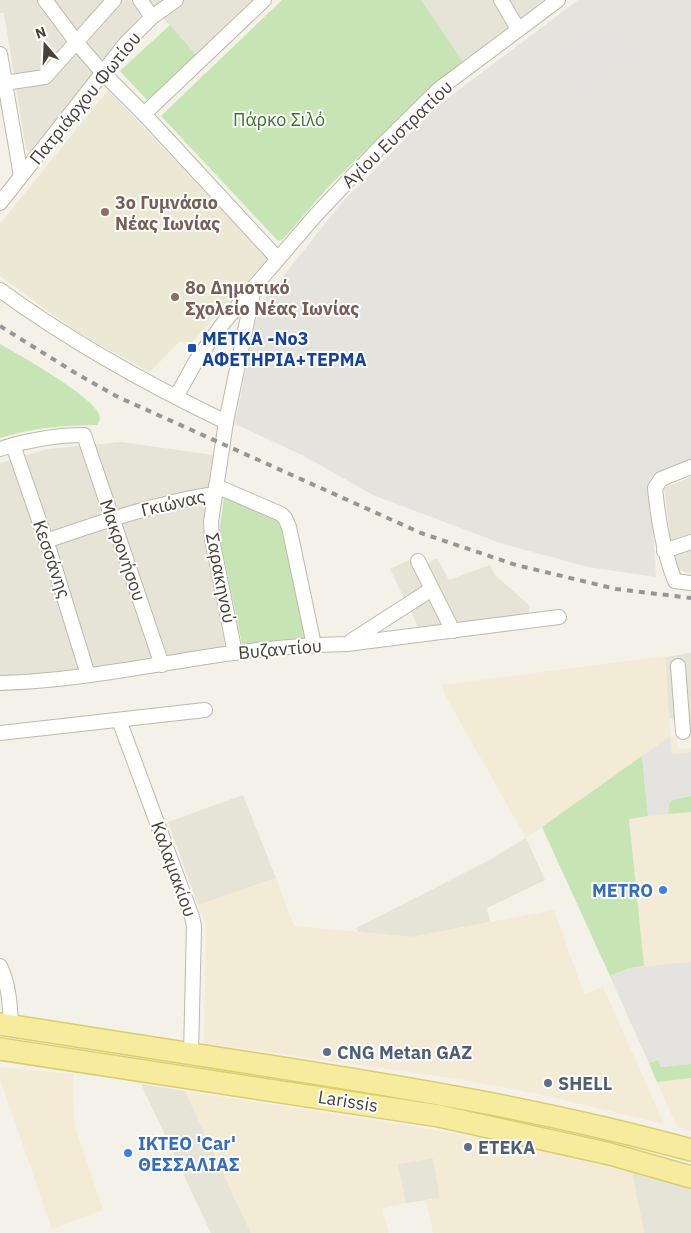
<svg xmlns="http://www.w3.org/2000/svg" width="691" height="1233" viewBox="0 0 691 1233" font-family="'IBM Plex Sans',sans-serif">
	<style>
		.residential { fill: #e6e4d6 }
		.commercial { fill: #f3ebd5 }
		.industrial { fill: #e5e3dd }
		.education { fill: #ebe8d3 }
		.green { fill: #c6e4b4 }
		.parking { fill: #e4e3df }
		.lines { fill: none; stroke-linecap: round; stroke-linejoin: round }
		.street-casing { stroke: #bdbaab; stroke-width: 16 }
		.primary-casing { stroke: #dbcd6e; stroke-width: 24 }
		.street { stroke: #fff; stroke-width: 14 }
		.primary { stroke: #f7ec9d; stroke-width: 21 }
		.rail { stroke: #969696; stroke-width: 4; stroke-dasharray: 6 6; stroke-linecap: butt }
		.education-dot { fill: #8d6e63; stroke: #fff; stroke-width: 2 }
		.transit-dot { fill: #1a4fb4; stroke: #fff; stroke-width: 2 }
		.shop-dot { fill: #3f7fe0; stroke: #fff; stroke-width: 2 }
		.service-dot { fill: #5c6f8a; stroke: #fff; stroke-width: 2 }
		.labels { text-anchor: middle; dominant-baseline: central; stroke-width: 4; stroke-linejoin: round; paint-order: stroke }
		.street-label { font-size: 18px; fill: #464237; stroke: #fff }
		.park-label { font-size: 18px; fill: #3d732e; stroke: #fff }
		.education-label { font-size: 18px; font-weight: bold; fill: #785e54; stroke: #fff; text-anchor: start }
		.transit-label { font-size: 18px; font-weight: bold; fill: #164399; stroke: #fff; text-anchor: start }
		.shop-label { font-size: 18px; font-weight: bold; fill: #366cbe; stroke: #fff; text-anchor: end }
		.service-label { font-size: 18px; font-weight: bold; fill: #4e5e75; stroke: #fff; text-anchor: start }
	</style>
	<rect width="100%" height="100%" fill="#f3f1e8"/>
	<g class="residential">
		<polygon points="0,0 254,0 196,55 150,3 30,152 26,149 4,13 0,13"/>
		<polygon points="421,0 543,0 508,30 464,63"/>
		<polygon points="121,442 213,455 203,525 225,646 108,668 0,678 0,463 47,449"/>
		<polygon points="691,477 691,535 671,542 664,488"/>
		<polygon points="691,546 691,573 677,570 672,553"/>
		<polygon points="413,558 427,586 405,600 390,569"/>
		<polygon points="437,558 449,580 490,565 495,575 530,606 528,615 455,625 425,565"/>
		<polygon points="431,594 447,626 419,629 409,607"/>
		<polygon points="691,653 691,725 669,718 665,657"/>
		<polygon points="243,795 276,878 198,905 168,822"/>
		<polygon points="526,838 545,880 487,908 490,922 412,937 358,932 356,928 488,861"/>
		<polygon points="141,1084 185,1091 251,1233 211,1233"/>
		<polygon points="433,1158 440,1198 406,1203 397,1164"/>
		<polygon points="632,1172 691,1187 691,1233 644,1233"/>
	</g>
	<g class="commercial">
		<polygon points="665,656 670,736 676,737 678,749 691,748 691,1131 677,1127 610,976 644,966 629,818 648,816 642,756 526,838 445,695 442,685"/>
		<polygon points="276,878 294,926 412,937 554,910 584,994 603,987 664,1124 539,1094 464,1080 204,1043 206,925 198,905"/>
		<polygon points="0,1067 73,1074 74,1124 103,1210 52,1229 0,1079"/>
		<polygon points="185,1091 435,1130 496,1141 632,1172 644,1233 433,1233 426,1200 440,1198 433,1158 398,1164 406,1203 382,1209 389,1233 251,1233"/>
	</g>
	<polygon class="industrial" points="578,0 691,0 691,461 650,478 656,577 588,567 503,544 373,495 304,456 235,424 258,308 343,201 439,105"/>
	<polygon class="education" points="108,90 269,260 192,342 179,342 150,372 80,334 0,276 0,224"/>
	<g class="green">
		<polygon points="282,0 421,0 464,63 424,93 329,186 283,239 278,241 161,116"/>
		<polygon points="170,25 196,55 147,100 120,71"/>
		<path d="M0,344C17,354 101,400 100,418C100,421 98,423 97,425C63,425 32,428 0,438Z"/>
		<polygon points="224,497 283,520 307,627 304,639 245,647 242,644 219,534"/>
		<polygon points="642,756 648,816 629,819 644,966 630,968 610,976 542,827"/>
		<polygon points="691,796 691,812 668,814 669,803 674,799"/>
		<polygon points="658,1059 661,1067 691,1064 691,1078 657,1082 649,1063"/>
	</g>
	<g class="parking">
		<polygon points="614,18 638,56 579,94 555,56"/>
		<polygon points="670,736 672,754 691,752 691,796 672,800 669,805 668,814 648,816 642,756"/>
		<polygon points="691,962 691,1064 661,1067 658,1060 649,1063 610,976 630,968"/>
	</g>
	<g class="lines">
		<g class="street-casing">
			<g id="street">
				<polyline points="45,0 77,43 102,72 144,114 278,259"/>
				<polyline points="140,0 152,17"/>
				<polyline points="501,0 518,29"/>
				<polyline points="0,54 21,176"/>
				<polyline points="4,83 45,77 114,0"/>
				<polyline points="144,114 264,0"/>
				<polyline points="0,203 126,43 152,17 176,0"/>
				<path d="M0,290C71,342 147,384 226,422"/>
				<polyline points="176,397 196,361 224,322 315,216 379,148 439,89 558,0"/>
				<polyline points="13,445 50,552 88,675"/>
				<path d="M0,449C27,440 56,435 84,435L162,665"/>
				<path d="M691,467L661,479L655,488C658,519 663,551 675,581L691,583"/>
				<polyline points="216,486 281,514 285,518 289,527 314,645"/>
				<path d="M46,541C101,522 157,503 214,494"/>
				<polyline points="664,551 691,542"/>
				<polyline points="418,561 453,631"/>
				<polyline points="351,641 432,589"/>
				<polyline points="235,653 212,539 211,522 226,422 254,288"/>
				<polyline points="678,666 683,732"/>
				<path d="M0,683C73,681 146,666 218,655C260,649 304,645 347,644L559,617"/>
				<polyline points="119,720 192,917 194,926 191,1054"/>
				<polyline points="0,733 205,710"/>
				<path d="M0,966C9,985 10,1004 11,1026"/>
			</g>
		</g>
		<g class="primary-casing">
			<g id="primary">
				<path d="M0,1024C83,1037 167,1050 250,1063C398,1086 546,1110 691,1150"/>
				<polyline points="0,1049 439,1116 610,1154 691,1177"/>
			</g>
		</g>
		<use href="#street" class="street"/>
		<use href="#primary" class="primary"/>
		<polyline class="rail" points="0,326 77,374 118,397 421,533 516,565 616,589 691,598"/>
	</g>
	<g class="education-dot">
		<circle cx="105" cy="212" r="5"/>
		<circle cx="175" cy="297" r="5"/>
	</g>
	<rect class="transit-dot" x="187" y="343" width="10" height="10" rx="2.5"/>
	<g class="shop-dot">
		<circle cx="663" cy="890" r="5"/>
		<circle cx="128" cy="1153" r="5"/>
	</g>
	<g class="service-dot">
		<circle cx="327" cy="1052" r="5"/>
		<circle cx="548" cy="1083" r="5"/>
		<circle cx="468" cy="1147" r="5"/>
	</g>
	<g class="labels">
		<g class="street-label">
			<text transform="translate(85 98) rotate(-51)">Πατριάρχου Φωτίου</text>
			<text transform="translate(397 134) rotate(-44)">Αγίου Ευστρατίου</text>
			<text transform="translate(173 503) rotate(-13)">Γκιώνας</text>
			<text transform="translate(123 550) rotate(71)">Μακρονήσου</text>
			<text transform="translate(52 559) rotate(71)">Κεσσάνης</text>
			<text transform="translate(221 578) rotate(79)">Σαρακηνού</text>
			<text transform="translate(280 649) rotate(-5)">Βυζαντίου</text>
			<text transform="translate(174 869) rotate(70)">Καλαμακίου</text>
			<text transform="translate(348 1101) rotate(9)">Larissis</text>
		</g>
		<g class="park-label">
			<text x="279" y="119">Πάρκο Σιλό</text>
		</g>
		<g class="education-label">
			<text x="115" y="202">3ο Γυμνάσιο<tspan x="115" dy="21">Νέας Ιωνίας</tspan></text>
			<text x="185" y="287">8ο Δημοτικό<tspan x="185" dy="21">Σχολείο Νέας Ιωνίας</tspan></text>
		</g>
		<g class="transit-label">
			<text x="202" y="338">ΜΕΤΚΑ -Νο3<tspan x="202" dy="21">ΑΦΕΤΗΡΙΑ+ΤΕΡΜΑ</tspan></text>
		</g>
		<g class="shop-label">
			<text x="653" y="890">METRO</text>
			<text x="138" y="1143" text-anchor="start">ΙΚΤΕΟ 'Car'<tspan x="138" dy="21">ΘΕΣΣΑΛΙΑΣ</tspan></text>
		</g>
		<g class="service-label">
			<text x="337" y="1052">CNG Metan GAZ</text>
			<text x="558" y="1083">SHELL</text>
			<text x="478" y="1147">ΕΤΕΚΑ</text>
		</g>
	</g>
	<g transform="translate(45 45) rotate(341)" stroke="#ffffff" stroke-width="4" paint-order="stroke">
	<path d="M0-4L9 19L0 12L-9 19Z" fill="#464237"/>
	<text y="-8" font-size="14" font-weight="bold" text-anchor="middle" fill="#464237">N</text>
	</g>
</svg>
